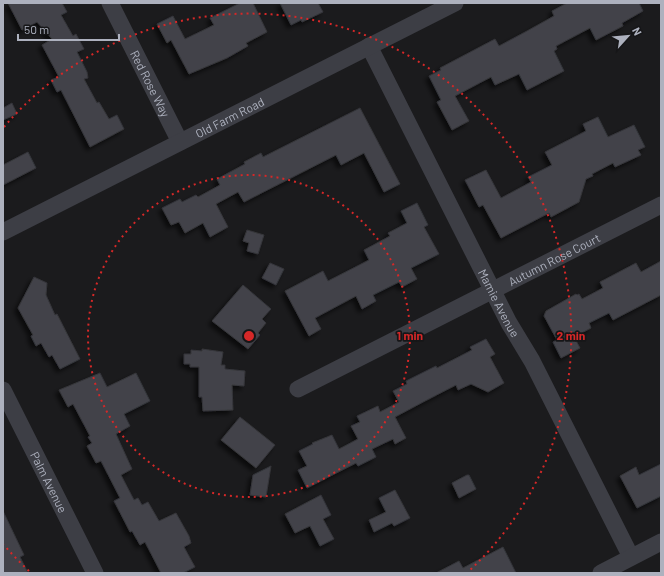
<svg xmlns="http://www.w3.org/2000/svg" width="664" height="576" viewBox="0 0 664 576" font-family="Barlow,sans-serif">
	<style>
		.building { fill: #424348; stroke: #35353a; filter: url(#shadow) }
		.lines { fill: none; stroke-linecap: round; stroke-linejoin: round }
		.minor { stroke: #3d3e45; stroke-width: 17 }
		.ring { fill: none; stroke: #d62828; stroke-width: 2; stroke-dasharray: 2 4 }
		.labels { text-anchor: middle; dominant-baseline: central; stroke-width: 3.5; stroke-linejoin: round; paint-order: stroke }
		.street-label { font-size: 12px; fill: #adb1be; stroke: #161618 }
		.centre { fill: #d62828; stroke: #161618; stroke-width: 2 }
		.ring-label { font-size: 12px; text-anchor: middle; font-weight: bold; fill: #d62828; stroke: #161618; stroke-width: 3.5; stroke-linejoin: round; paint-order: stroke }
	</style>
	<defs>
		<filter id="shadow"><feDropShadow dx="-3.5" dy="3.5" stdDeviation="2" flood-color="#0009"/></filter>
	</defs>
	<rect width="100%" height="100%" fill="#1b1b1d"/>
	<g class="building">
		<polygon points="8,3 62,3 67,12 61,15 73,36 76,34 84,49 77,52 87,72 88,78 84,79 97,103 99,102 109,119 117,115 124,129 90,147 61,90 57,92 51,80 59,77 42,45 52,39 37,22 22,30"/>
		<polygon points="240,3 253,3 267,32 246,43 248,46 227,58 189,74 171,40 167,43 157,24 173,16 185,39 214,25 210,18"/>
		<polygon points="280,3 318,3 323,12 302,22 301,20 291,25"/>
		<polygon points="567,3 639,3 643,11 622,23 623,26 596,40 590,28 556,46 557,49 554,51 564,71 527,90 519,74 495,85 491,77 455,96 469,121 452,130 437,102 441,100 429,76 441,70 440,68 495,39 499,46 527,31 554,16 552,11"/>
		<polygon points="12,103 17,114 3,120 3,108"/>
		<polygon points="360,108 400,184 384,192 364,153 341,165 336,155 244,202 238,192 216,204 228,227 210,237 203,223 185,233 179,222 171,225 162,208 180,199 182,202 196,195 198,197 220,185 217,179 245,164 244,162 261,153 263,157"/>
		<polygon points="598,117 608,137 634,125 645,147 638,150 641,155 615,167 613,163 592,174 593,176 586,179 579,202 551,217 549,213 501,238 483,205 479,207 465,180 486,170 501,198 531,182 528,177 552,165 545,152 586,131 583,124"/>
		<polygon points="28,152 36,168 3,185 3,165"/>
		<polygon points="417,203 428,225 424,227 439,254 411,268 417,279 402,287 399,282 373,295 376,301 362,309 356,296 315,318 321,329 309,336 285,291 323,271 328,281 369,260 364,250 390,236 388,233 407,223 401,211"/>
		<polygon points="247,230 264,235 258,254 247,251 249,243 243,241"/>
		<polygon points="661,261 661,295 613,320 609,313 589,323 591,328 574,337 580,348 561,358 553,342 557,340 544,316 546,311 576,294 577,295 579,294 582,299 603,288 600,282 636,263 641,272"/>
		<polygon points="270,263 284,269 276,285 262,278"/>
		<polygon points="34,277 47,283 46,295 55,315 57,314 80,359 60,369 52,355 49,357 41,343 36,346 31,336 33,335 18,308"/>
		<polygon points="243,285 271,309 262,319 266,323 258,333 260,335 248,349 212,321"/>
		<polygon points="486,339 495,354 490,357 504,383 488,392 471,384 458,390 456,385 425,401 395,417 406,438 395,444 393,439 372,449 376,457 358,466 356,463 307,488 298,470 307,466 299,451 313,444 312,443 332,435 339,449 358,439 351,426 360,422 357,416 378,406 380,412 399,402 393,391 407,384 406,381 436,366 437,368 472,350 470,347"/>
		<polygon points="202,349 223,352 221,365 225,365 225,369 245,371 244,386 232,385 233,410 203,411 202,397 199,397 199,367 190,367 190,364 184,364 184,354 191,354 191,350 202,351"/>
		<polygon points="100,373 107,387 136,373 150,401 124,414 130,426 116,434 132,469 121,475 134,500 138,498 142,505 148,502 159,521 176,513 189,536 191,543 184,547 195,567 183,573 161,573 145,542 140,545 132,531 130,532 114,501 120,498 101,461 96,463 87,446 92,443 88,437 90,436 73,404 68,407 59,390"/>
		<polygon points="240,417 275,445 256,468 221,440"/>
		<polygon points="661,464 661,496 637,508 620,476 636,467 639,475"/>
		<polygon points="271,466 266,497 250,495 253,475"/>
		<polygon points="467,475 469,475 476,489 459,498 452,483"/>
		<polygon points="395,490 410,518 394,526 392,523 374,532 369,520 386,512 379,498"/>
		<polygon points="321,495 331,515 323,519 334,539 320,546 310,526 295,533 285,514"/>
		<polygon points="3,511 24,555 20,557 28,573 3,573"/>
		<polygon points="503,547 516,573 436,573 459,561 463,568"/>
	</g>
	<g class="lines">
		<g class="minor">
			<path id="s1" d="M110,3L180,142"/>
			<path id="s2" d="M369,46L509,323L532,361L631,557"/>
			<path id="s3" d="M3,232L455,3"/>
			<path id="s4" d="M298,389L661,205"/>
			<path id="s5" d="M3,390L95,573"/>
			<polyline points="601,573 661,542"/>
		</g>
	</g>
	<g class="ring">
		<circle cx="249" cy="336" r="161"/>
		<path d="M29 571A322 322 0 0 1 4 545M4 127A322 322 0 1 1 469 571"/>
	</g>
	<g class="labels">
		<g class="street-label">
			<text stroke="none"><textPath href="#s1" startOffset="90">Red Rose Way</textPath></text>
			<text stroke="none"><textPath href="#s3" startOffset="254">Old Farm Road</textPath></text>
			<text stroke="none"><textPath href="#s4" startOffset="287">Autumn Rose Court</textPath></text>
			<text stroke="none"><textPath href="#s2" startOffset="288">Mamie Avenue</textPath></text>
			<text stroke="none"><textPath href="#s5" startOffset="103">Palm Avenue</textPath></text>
		</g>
	</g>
	<circle cx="249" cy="336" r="6" class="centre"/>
	<g class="ring-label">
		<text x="410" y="340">1 min</text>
		<text x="571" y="340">2 min</text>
	</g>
	<rect width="664" height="576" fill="none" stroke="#adb1be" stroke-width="8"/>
	<g transform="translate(628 36) rotate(63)" stroke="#161618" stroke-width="3" paint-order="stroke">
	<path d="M0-3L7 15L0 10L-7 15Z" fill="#adb1be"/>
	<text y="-6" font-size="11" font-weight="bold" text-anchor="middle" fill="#adb1be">N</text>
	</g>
	<path d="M18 34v6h101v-6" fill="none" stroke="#adb1be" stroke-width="2"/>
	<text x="24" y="34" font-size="12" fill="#adb1be" stroke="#161618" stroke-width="3" paint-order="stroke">50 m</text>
</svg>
